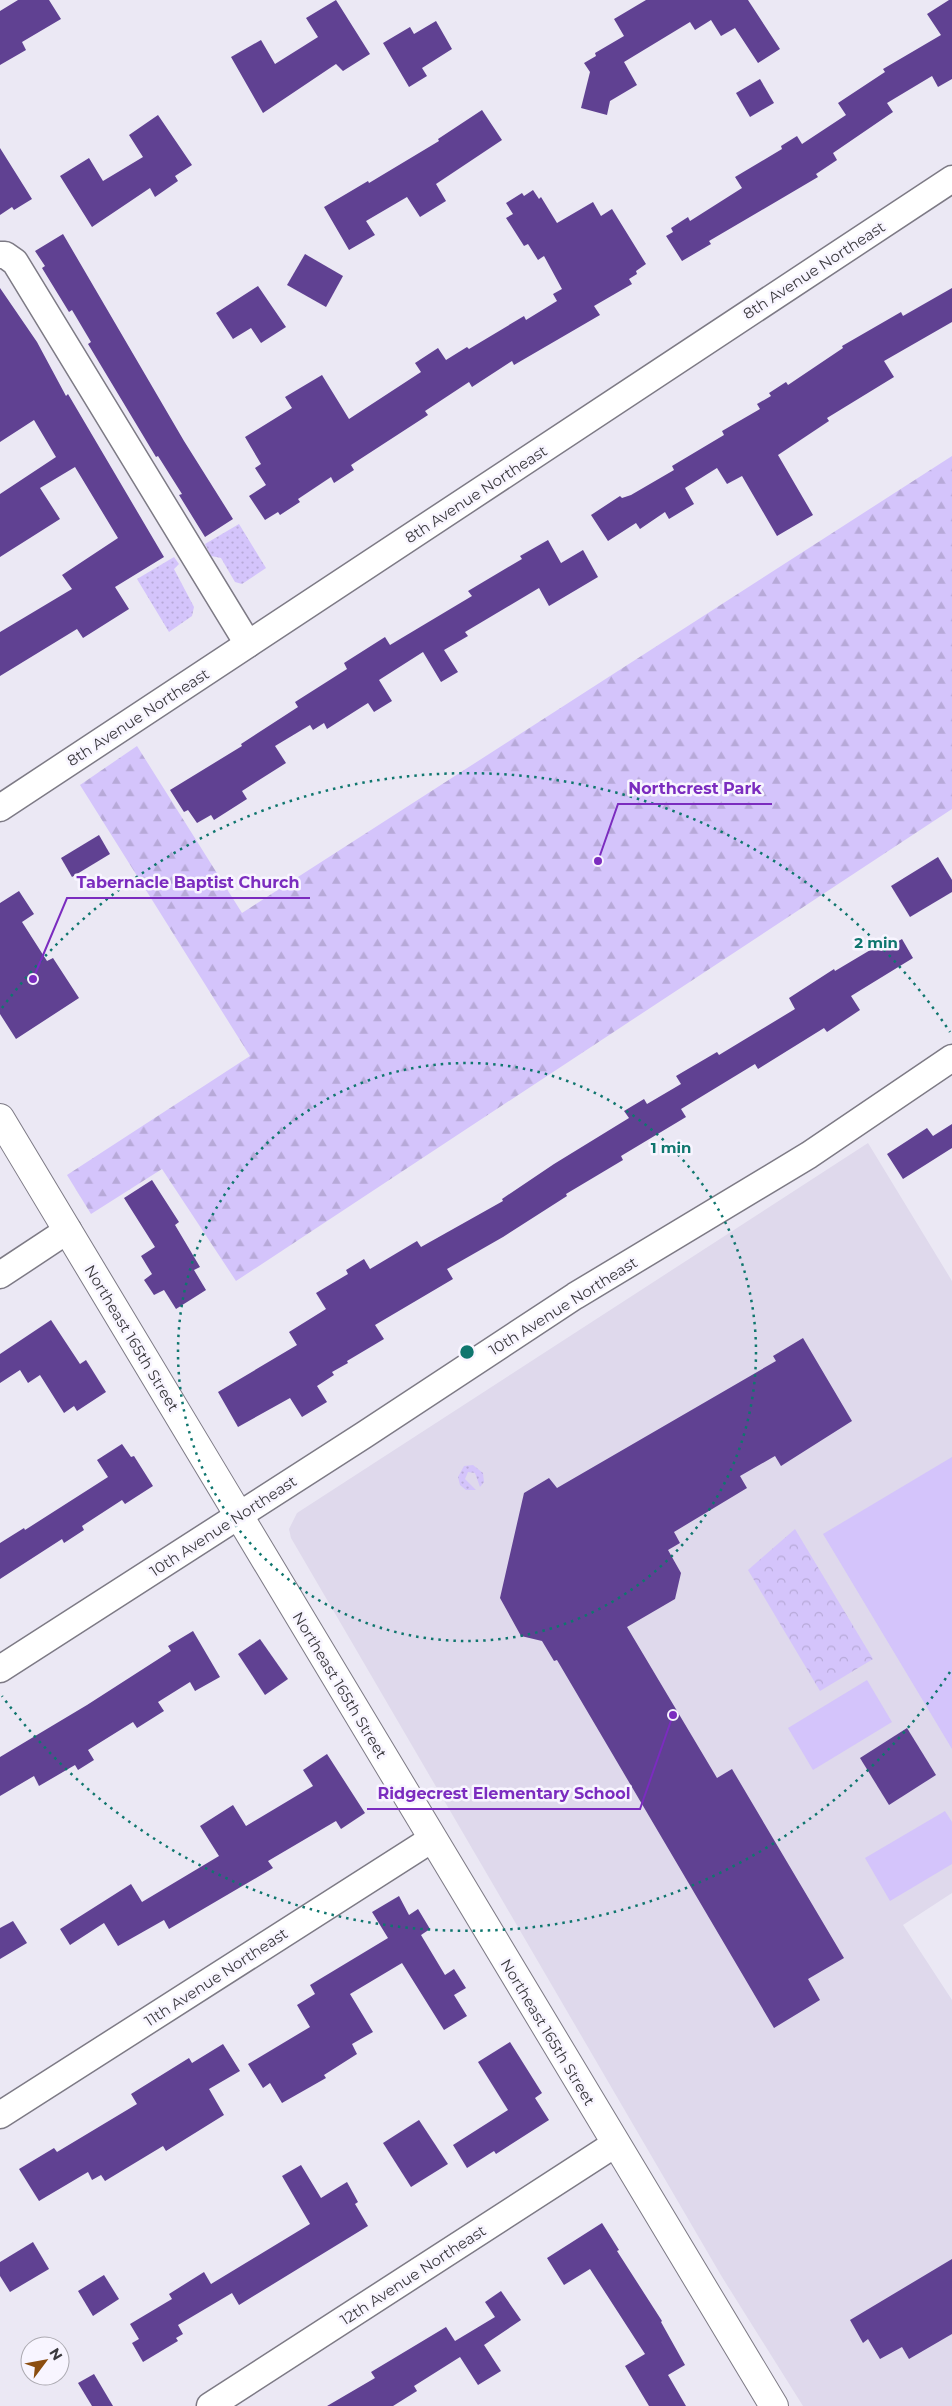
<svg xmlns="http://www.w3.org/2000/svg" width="952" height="2406" viewBox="0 0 952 2406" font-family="Montserrat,sans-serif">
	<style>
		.built { fill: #dfd9ec }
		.grass { fill: url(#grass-dots) }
		.forest { fill: url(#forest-firs) }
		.park { fill: url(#park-crowns) }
		.garden { fill: #d4c4fb }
		.building { fill: #604192 }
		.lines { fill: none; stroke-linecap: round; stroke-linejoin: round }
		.minor-casing { stroke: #7d7a85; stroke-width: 29 }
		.tertiary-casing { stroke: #7d7a85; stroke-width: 30 }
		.minor { stroke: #fff; stroke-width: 26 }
		.tertiary { stroke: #fff; stroke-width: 28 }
		.ring { fill: none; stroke: #0f766e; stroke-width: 2.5; stroke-dasharray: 2.5 5 }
		.labels { text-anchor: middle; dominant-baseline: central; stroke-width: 5; stroke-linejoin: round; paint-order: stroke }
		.street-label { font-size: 15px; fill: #3a393d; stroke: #f8f5ff }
		.centre { fill: #0f766e; stroke: #f8f5ff; stroke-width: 2.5 }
		.ring-label { font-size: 15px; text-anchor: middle; font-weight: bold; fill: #0f766e; stroke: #f8f5ff; stroke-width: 5; stroke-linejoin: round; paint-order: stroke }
		.leader { fill: none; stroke: #7b2cbf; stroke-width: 2 }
		.callout-dot { fill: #7b2cbf; stroke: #f8f5ff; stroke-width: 2 }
		.callout-label { font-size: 16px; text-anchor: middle; font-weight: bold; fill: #7b2cbf; stroke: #f8f5ff; stroke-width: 5; stroke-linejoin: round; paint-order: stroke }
	</style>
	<defs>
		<pattern id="grass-dots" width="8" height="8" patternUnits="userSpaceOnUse" patternTransform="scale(1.25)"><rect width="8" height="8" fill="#d4c4fb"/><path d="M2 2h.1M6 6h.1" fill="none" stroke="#b7a9d8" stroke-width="1.8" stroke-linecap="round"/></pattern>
		<pattern id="forest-firs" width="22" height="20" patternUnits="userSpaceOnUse" patternTransform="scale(1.25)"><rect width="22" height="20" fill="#d4c4fb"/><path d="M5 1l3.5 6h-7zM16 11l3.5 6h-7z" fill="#b7a9d8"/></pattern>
		<pattern id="park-crowns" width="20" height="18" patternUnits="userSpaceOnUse" patternTransform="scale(1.25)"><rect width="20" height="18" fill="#d4c4fb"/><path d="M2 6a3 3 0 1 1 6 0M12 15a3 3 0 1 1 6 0" fill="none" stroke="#b7a9d8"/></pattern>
	</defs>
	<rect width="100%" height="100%" fill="#ebe8f4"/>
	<polygon class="built" points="868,1143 952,1281 952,1893 903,1925 952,2000 952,2406 803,2406 722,2277 291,1538 289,1529 297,1513"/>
	<g class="grass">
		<polygon points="239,524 266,568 242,584 235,582 221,558 211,556 205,544"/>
		<polygon points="174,557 179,564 174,569 194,607 192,616 169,632 137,579"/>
		<polygon points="473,1465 483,1473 484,1482 480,1487 475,1473 468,1472 465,1479 476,1490 466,1490 460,1485 458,1477 464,1466"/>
	</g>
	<polygon class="forest" points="952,456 952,809 236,1281 162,1169 91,1214 67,1175 250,1056 80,785 137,746 242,913"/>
	<polygon class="park" points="795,1529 873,1659 820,1691 748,1570"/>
	<g class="garden">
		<polygon points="952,1457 952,1749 823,1534"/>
		<polygon points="867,1680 892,1722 813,1770 788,1728"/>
		<polygon points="945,1811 952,1822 952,1864 890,1901 865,1858"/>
	</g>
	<g class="building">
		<polygon points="18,0 49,0 61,19 22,42 26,50 0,65 0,11"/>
		<polygon points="336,0 370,54 343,71 336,64 263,113 231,57 261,40 275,64 318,37 306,18"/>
		<polygon points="646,0 748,0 780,49 758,63 735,28 721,36 711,20 695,30 690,22 624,62 637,85 610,101 607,115 581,108 590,72 584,63 596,56 595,53 624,36 614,19"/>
		<polygon points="949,0 952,0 952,79 938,87 932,76 887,103 893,112 833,153 837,160 816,174 818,177 709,241 711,244 682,261 666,236 673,232 671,228 688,217 690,221 742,188 735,177 782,149 781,146 797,136 802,144 846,115 838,103 885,72 883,69 941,35 927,14"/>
		<polygon points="436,21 452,49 422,68 427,76 409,87 383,43 410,27 414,34"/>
		<polygon points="760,79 774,103 750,117 736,93"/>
		<polygon points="482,110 502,140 436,184 446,201 420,217 407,197 366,221 375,235 349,250 324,207 368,181 369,183 439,141 438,139"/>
		<polygon points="158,115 192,165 175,176 178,181 155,197 150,188 92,227 60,176 89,158 103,181 143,157 129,135"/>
		<polygon points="0,148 32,199 14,210 12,207 0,215"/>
		<polygon points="533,190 539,199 541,197 557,223 593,202 601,216 612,209 646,264 636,271 637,274 629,279 632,284 594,306 600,315 514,365 512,361 472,387 469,382 425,411 428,415 351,465 354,470 334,483 331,477 298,499 300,502 280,515 278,512 265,520 249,496 266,485 255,468 261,464 245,437 292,408 285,397 322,375 349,419 421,372 415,363 438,348 446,360 467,347 469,349 524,316 526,320 557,301 553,294 562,289 544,256 538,260 528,244 524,246 506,218 513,214 506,203 522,193 524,196"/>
		<polygon points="63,234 184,441 233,519 205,537 179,495 182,494 158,456 156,457 88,344 91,342 72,310 69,312 42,268 45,266 35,251"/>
		<polygon points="305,254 343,276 326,307 287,285"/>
		<polygon points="258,286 286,327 261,343 251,328 233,339 216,313"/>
		<polygon points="0,288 37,342 66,396 68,394 164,557 115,587 129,609 83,638 77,629 0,676 0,632 72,589 62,575 118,538 75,467 40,488 60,519 0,557 0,494 56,457 34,420 0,442"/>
		<polygon points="952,288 952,322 884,361 894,377 827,418 829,421 778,455 813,515 777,536 742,476 727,484 717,468 685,488 694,504 669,519 665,512 640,529 636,523 608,541 591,515 620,496 622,498 631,495 674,470 672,466 724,435 722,431 760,409 757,404 771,396 769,393 786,382 788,385 843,348 842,346 901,312 903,316"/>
		<polygon points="548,540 561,563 583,550 598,577 549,606 539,588 465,632 468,636 444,650 458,672 441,682 423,652 379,680 392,701 374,712 368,703 327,729 324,723 313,730 310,725 275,746 286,763 242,791 247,799 214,820 211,815 197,823 188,810 184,812 170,790 242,746 241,744 298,707 295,702 347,669 344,663 385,637 390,645 472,596 468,591 522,559 520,556"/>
		<polygon points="99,835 110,854 72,877 61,858"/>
		<polygon points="938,857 952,880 952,892 910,917 891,886"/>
		<polygon points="19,891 34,914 22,922 47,961 53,958 79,998 16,1039 0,1014 0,903"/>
		<polygon points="902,939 913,958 851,996 860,1010 827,1032 824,1028 758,1069 755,1064 681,1109 686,1117 621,1156 623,1160 566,1194 567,1196 503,1237 447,1269 453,1279 375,1325 384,1339 347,1361 348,1363 332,1372 334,1375 317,1386 327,1402 302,1417 290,1398 238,1427 218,1392 297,1345 289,1332 326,1309 316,1293 348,1274 346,1270 364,1259 370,1269 417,1241 421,1247 503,1201 502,1199 554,1164 629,1118 624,1111 644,1099 647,1104 681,1084 676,1076 717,1052 719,1055 795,1009 789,998 834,969 835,971 877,946 881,951"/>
		<polygon points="952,1124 952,1148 903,1179 887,1154 927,1128 933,1136"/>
		<polygon points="152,1180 179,1222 175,1225 200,1267 194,1270 206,1290 176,1309 164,1290 154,1295 144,1280 152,1274 141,1256 155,1247 124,1198"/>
		<polygon points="51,1320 80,1364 86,1360 106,1392 77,1411 74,1406 64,1413 40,1375 28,1383 20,1370 0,1383 0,1354"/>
		<polygon points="803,1338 852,1421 781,1466 775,1456 740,1476 747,1488 674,1532 680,1543 668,1550 681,1573 675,1599 627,1627 717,1778 732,1769 844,1958 808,1979 820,2000 774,2028 557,1660 554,1661 542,1641 521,1636 500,1598 524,1493 549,1478 557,1488 776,1361 773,1356"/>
		<polygon points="122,1444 131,1457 134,1456 153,1486 125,1504 122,1500 82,1526 84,1530 64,1543 62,1539 0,1579 0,1543 24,1528 25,1530 108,1477 97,1460"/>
		<polygon points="193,1631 220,1677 195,1691 190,1682 158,1702 164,1711 137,1728 133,1722 88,1750 94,1760 78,1770 75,1765 39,1786 34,1776 0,1796 0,1757 87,1705 171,1651 168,1646"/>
		<polygon points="260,1639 288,1679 265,1695 238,1654"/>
		<polygon points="907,1728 936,1775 889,1805 860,1758"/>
		<polygon points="327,1754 365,1813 341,1829 336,1821 268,1861 273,1868 169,1929 164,1920 118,1946 104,1923 70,1945 60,1929 131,1884 142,1902 219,1856 200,1826 233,1805 246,1826 313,1786 303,1770"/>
		<polygon points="399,1896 409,1915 418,1909 430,1929 421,1935 445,1975 454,1969 466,1988 454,1995 467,2016 444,2030 402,1963 350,1994 373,2032 352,2044 357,2054 324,2075 326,2078 282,2103 270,2083 263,2088 248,2064 310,2027 297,2005 315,1994 310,1985 388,1938 372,1912"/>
		<polygon points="13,1921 27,1943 0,1959 0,1928"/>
		<polygon points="510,2042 542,2093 535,2098 549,2120 496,2154 494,2151 467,2168 453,2145 508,2110 478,2062"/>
		<polygon points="223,2044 240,2071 209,2089 224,2115 166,2151 163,2146 105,2181 101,2175 92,2180 88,2172 39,2201 19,2169 54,2148 57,2152 137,2104 131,2094 189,2058 192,2063"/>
		<polygon points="419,2120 448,2164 411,2187 383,2143"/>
		<polygon points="301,2165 321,2198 347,2182 358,2202 355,2204 368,2226 239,2305 232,2293 178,2325 183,2334 176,2338 178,2341 143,2362 132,2343 139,2339 130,2324 172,2299 169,2294 204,2272 211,2284 310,2224 282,2176"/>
		<polygon points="602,2223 619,2250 617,2251 662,2321 661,2322 685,2365 668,2375 686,2406 649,2406 625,2366 645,2354 590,2269 564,2285 547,2258"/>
		<polygon points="33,2242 49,2269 10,2292 0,2276 0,2262"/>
		<polygon points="952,2259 952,2334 909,2359 902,2347 880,2359 868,2339 863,2343 850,2320"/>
		<polygon points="104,2275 119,2299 93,2316 78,2291"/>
		<polygon points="501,2291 521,2320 484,2345 501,2371 478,2385 460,2357 414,2386 417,2391 393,2406 327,2406 375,2378 371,2372 446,2327 455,2341 495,2317 485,2302"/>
		<polygon points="94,2374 113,2406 92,2406 78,2383"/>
	</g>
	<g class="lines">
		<g class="minor-casing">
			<g id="minor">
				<polyline points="0,255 5,255 15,262 248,644"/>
				<polyline points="0,808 952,179"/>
				<polyline points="0,1275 68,1230"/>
				<polyline points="0,1669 364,1435 575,1296 809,1155 952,1058"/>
				<polyline points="0,2115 432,1839"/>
				<polyline points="210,2406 615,2144"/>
			</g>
		</g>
		<g class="tertiary-casing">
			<polyline id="tertiary" points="0,1118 774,2406"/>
		</g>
		<use href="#minor" class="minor"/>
		<use href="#tertiary" class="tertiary"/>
	</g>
	<g class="ring">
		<circle cx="467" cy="1352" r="289"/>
		<path d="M950 1672A579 579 0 0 1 2 1696M2 1008A579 579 0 0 1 950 1032"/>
	</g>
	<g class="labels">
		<g class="street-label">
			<text transform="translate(814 270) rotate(-33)">8th Avenue Northeast</text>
			<text transform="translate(476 494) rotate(-33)">8th Avenue Northeast</text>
			<text transform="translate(138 717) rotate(-33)">8th Avenue Northeast</text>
			<text transform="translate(563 1306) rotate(-32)">10th Avenue Northeast</text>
			<text transform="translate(132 1338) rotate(59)">Northeast 165th Street</text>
			<text transform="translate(223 1526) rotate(-33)">10th Avenue Northeast</text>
			<text transform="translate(340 1685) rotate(59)">Northeast 165th Street</text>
			<text transform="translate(216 1977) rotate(-33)">11th Avenue Northeast</text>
			<text transform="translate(548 2032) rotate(59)">Northeast 165th Street</text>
			<text transform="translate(413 2275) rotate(-33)">12th Avenue Northeast</text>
		</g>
	</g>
	<circle cx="467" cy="1352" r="8" class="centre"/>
	<g class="ring-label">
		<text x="876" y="948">2 min</text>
		<text x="671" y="1153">1 min</text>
	</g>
	<path class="leader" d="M598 861L618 804H772M33 979L67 898H310M673 1715L640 1809H367"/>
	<g class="callout-dot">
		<circle cx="598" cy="861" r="5"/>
		<circle cx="33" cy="979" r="5"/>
		<circle cx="673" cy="1715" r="5"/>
	</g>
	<g class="callout-label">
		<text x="695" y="794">Northcrest Park</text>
		<text x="188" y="888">Tabernacle Baptist Church</text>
		<text x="504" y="1799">Ridgecrest Elementary School</text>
	</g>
	<g transform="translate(45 2361) rotate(58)"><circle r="24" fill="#f8f5ff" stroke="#acaab1"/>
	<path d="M0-4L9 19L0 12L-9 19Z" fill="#8b4d0f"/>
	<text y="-8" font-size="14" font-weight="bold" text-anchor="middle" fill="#3a393d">N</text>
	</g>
</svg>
